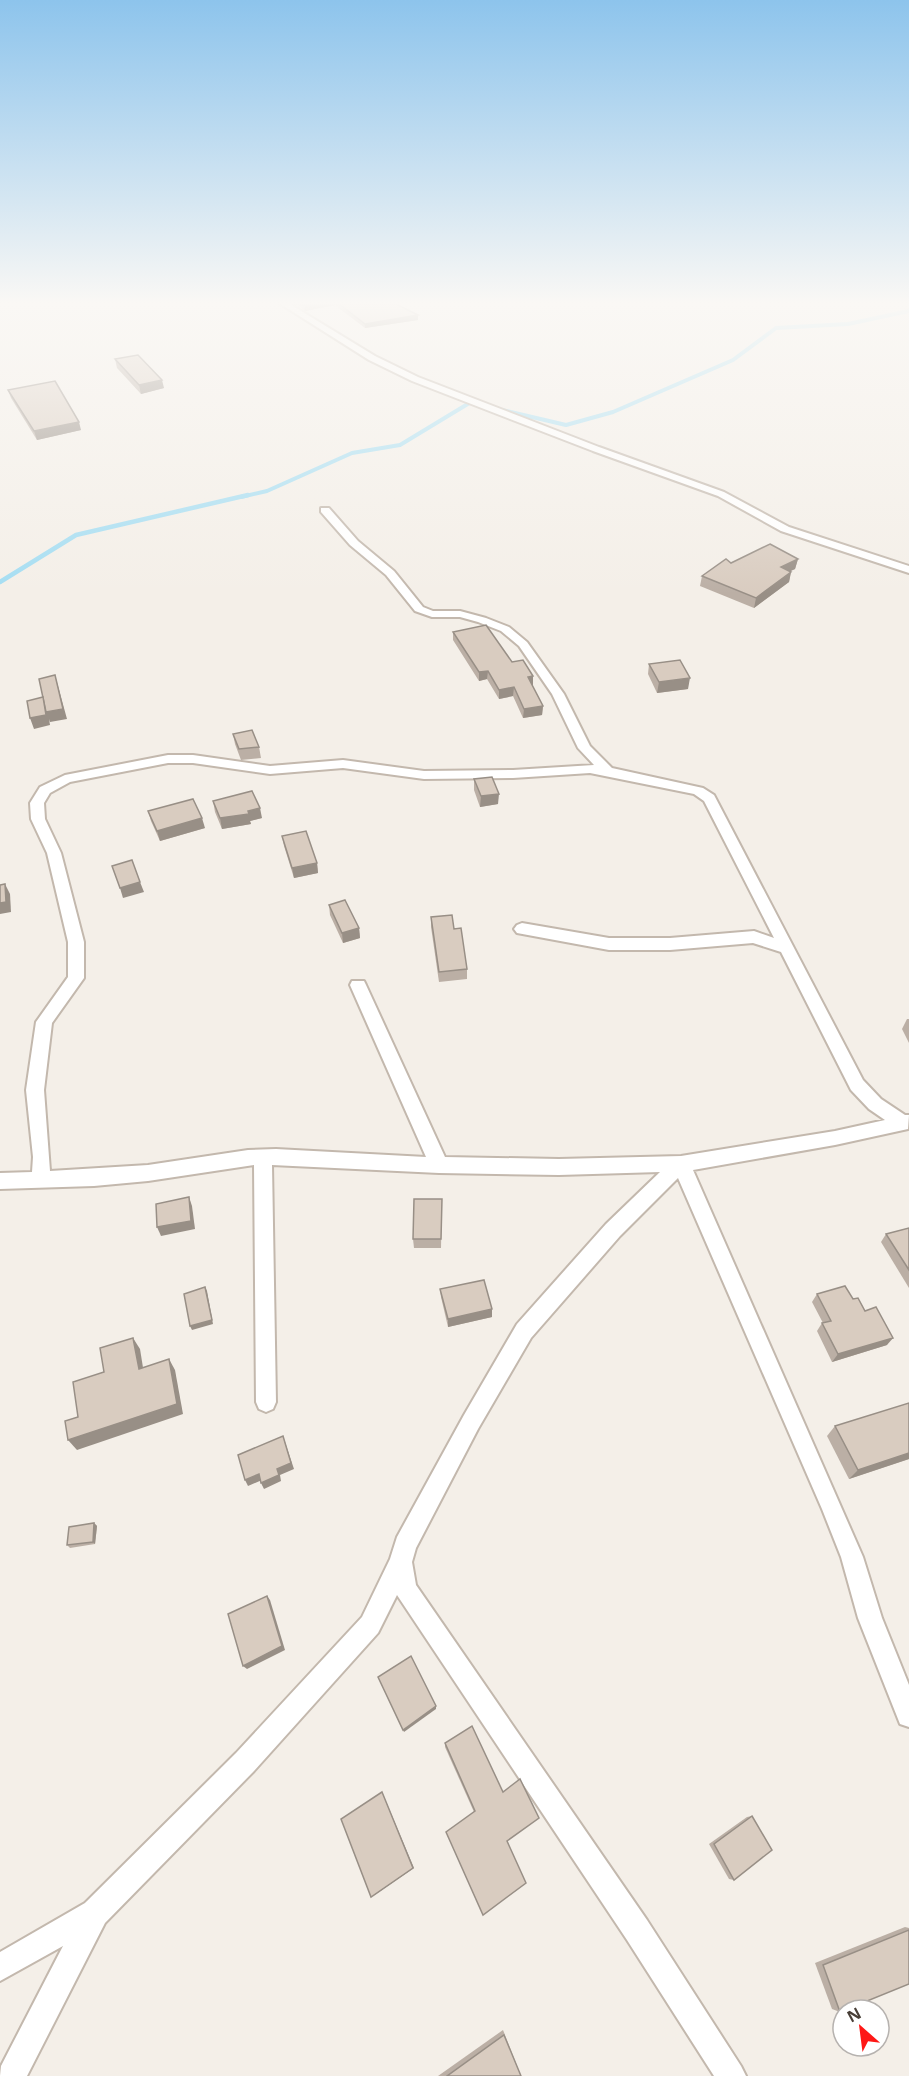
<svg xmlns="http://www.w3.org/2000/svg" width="909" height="2076" viewBox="0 0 909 2076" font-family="'Noto Sans',sans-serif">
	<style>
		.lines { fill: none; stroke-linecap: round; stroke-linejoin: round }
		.stream-far1 { stroke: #a4ddf2; stroke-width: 4 }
		.stream { stroke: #a4ddf2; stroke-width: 4.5 }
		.street-casing { stroke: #c3b8ad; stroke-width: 4 }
		.street { fill: #fff; fill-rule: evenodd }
		.wall { fill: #bbafa5 }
		.shaded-wall { fill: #988f86 }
		.building { fill: #d9ccc0; stroke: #988f86; stroke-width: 1.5 }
	</style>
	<rect width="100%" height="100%" fill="#f4efe8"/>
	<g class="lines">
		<g class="stream-far1">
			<polyline points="502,410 566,425 613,412 733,360 776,328 848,324 909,311"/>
			<polyline points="241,497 267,491 352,453 400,445 471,402 477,404"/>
		</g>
		<polyline class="stream" points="0,582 76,535 248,495"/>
		<g class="street-casing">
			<g id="street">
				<polygon points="279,303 288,303 375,356 418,377 599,447 724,492 789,527 909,566 909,573 781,531 718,496 593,451 412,381 369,360"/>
				<path d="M321,508H329L358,541L394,571L423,607L433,611H460L486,618L509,627L527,642L564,694L590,746L612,768L703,788L714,795L863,1080L881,1099L905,1115H909L908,1129L835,1145L693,1170L863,1557L882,1618L909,1685V1727L900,1724L858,1618L841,1557L822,1509L678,1178L620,1236L531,1338L478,1429L416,1548L412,1562L416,1585L647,1920L741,2066L746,2076H714L627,1940L397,1595L378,1633L254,1771L105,1923L27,2076H0L1,2066L63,1946L0,1981V1952L85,1903L236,1753L362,1617L390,1559L397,1537L464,1415L517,1324L606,1224L660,1172L559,1175L439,1173L272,1165L276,1402L273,1409L266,1412L259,1409L256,1402L254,1165L148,1181L94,1186L0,1189V1173L32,1172L33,1157L26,1090L36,1022L68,977V942L47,853L31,819L30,803L40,787L65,775L168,755H193L270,766L343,760L424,771L513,770L594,765L578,748L552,694L519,646L501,631L478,622L460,617H432L415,611L386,575L350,545L321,512ZM168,763H193L270,774L343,768L424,779L513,778L590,773L694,794L704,801L774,938L754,931L670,938H609L522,923L517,925L514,929L517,933L609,950H670L753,943L781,952L851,1090L869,1109L885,1120L835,1131L681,1156L559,1159L445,1157L366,985L364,981H352L350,985L426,1157L276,1149L248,1150L148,1165L50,1171L44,1090L52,1023L84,978V942L61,853L45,819L44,803L50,793L70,782Z"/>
			</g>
		</g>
		<use href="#street" class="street"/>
	</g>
	<g class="wall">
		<polygon points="295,303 335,303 335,305 305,311"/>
		<polygon points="336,303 394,303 418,320 365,328 336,306"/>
		<polygon points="115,359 164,388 141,394 117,368"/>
		<polygon points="8,390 81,430 37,440 11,398"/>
		<polygon points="798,559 795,569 790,571 791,572 789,582 754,608 700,586 702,576 731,563"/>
		<polygon points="453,632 512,662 533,676 533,685 532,685 543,706 542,715 523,718 513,696 499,699 487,679 479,681 453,640"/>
		<polygon points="649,664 688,689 657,693 648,674"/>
		<polygon points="233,734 259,747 261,758 241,760 235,744"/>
		<polygon points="474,779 498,804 480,807 474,790"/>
		<polygon points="213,801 262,818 250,821 251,824 222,829 215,812"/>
		<polygon points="148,811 205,828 160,841 151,821"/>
		<polygon points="282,836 317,863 318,873 294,878 284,846"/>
		<polygon points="329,905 359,928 360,938 343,943 330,915"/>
		<polygon points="431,917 454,929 467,969 467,979 439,982 431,927"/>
		<polygon points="907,1019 909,1019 909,1043 902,1029"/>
		<polygon points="442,1199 441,1248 414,1248 413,1239"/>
		<polygon points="909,1228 909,1288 881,1242 886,1234"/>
		<polygon points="440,1289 492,1317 448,1327 441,1297"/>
		<polygon points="817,1294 853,1299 865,1311 887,1345 832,1362 817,1331 822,1323 823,1323 812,1302"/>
		<polygon points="835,1426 909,1459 849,1479 827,1436"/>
		<polygon points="94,1523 97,1526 95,1544 70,1548 67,1545"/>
		<polygon points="445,1743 503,1792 474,1812 445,1747"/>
		<polygon points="752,1816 734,1880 729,1879 709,1844 747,1817"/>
		<polygon points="905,1927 909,1928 909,1930 840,2012 832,2009 815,1963"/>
		<polygon points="503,2030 521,2076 438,2076"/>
	</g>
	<g class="shaded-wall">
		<polygon points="323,303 335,303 335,305 305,311 305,306"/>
		<polygon points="418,315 418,320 365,328 365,324"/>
		<polygon points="162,380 164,388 141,394 139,385"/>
		<polygon points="79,422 81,430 37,440 34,431"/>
		<polygon points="798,559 795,569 778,577 781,567"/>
		<polygon points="791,572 789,582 754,608 756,598"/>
		<polygon points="488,671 487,679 479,681 479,672"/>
		<polygon points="55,675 67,719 50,722 49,719 50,725 34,729 30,718"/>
		<polygon points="533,676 533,685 528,686 528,677"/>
		<polygon points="690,678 688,689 657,693 659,682"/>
		<polygon points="514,687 513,696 499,699 499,690"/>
		<polygon points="543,706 542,715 523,718 524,709"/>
		<polygon points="499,794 498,804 480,807 481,796"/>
		<polygon points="260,808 262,818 250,821 251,824 222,829 220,818"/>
		<polygon points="202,818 205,828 160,841 157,831"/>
		<polygon points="317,863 318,873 294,878 292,868"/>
		<polygon points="140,882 144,892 123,898 120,888"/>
		<polygon points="5,884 10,894 11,912 0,914 0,903"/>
		<polygon points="359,928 360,938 343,943 342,933"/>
		<polygon points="189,1197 192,1206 195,1229 161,1236 157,1227"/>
		<polygon points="205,1287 207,1291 213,1324 192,1330 190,1326"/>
		<polygon points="492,1309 492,1317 448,1327 448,1319"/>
		<polygon points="133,1338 140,1349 145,1380 139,1369"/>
		<polygon points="893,1338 887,1345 832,1362 838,1354"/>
		<polygon points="169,1359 175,1370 183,1414 77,1450 68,1440"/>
		<polygon points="283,1436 294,1469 280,1475 281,1481 264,1489 261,1483 277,1469"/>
		<polygon points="909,1453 909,1459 849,1479 858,1470"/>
		<polygon points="259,1474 262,1480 248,1486 245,1480"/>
		<polygon points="94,1523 97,1526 95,1544 93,1542"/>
		<polygon points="267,1596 270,1600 285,1650 247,1669 243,1666"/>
		<polygon points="436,1706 436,1709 404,1732 403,1730"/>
		<polygon points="382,1792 414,1868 373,1896"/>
	</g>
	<g class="building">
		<polygon points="300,303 323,303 305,306"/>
		<polygon points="338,303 394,303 418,315 365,324"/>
		<polygon points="138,355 162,380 139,385 115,359"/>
		<polygon points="55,381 79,422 34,431 8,390"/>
		<polygon points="770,544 798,559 781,567 791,572 756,598 702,576 726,559 731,563"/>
		<polygon points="486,625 512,662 523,660 533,676 528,677 543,706 524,709 514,687 499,690 488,671 479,672 453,632"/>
		<polygon points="680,660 690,678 659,682 649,664"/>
		<polygon points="55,675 63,709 46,712 39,679"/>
		<polygon points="43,697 46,715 30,718 27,701"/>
		<polygon points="252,730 259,747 239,749 233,734"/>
		<polygon points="492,777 499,794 481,796 474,779"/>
		<polygon points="252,791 260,808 248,811 249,814 220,818 213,801"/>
		<polygon points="193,799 202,818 157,831 148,811"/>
		<polygon points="306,831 317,863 292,868 282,836"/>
		<polygon points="132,860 140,882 120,888 112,866"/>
		<polygon points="5,884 6,902 0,903 0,885"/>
		<polygon points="345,900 359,928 342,933 329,905"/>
		<polygon points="452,915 454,929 461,928 467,969 439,972 431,917"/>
		<polygon points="189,1197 191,1221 157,1227 156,1204"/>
		<polygon points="414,1199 442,1199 441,1239 413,1239"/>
		<polygon points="909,1228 909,1270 886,1234"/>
		<polygon points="484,1280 492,1309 448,1319 440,1289"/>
		<polygon points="845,1286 853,1299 858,1298 865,1311 876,1307 893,1338 838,1354 822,1323 831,1321 817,1294"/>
		<polygon points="205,1287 212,1320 190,1326 184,1294"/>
		<polygon points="133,1338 139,1369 169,1359 177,1404 68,1440 65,1421 78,1417 73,1382 104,1372 100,1348"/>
		<polygon points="909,1403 909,1453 858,1470 835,1426"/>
		<polygon points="283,1436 291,1463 277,1469 279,1475 261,1483 259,1474 245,1480 238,1455"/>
		<polygon points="94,1523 93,1542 67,1545 69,1527"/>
		<polygon points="267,1596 282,1646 243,1666 228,1614"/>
		<polygon points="411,1656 436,1706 403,1730 378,1677"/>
		<polygon points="472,1726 503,1792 520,1779 539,1818 507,1841 526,1883 483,1915 446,1832 475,1811 445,1743"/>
		<polygon points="382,1792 413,1868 371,1897 341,1819"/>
		<polygon points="752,1816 772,1850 734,1880 714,1844"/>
		<polygon points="909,1930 909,1984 845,2010 843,2010 843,2011 840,2012 823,1965"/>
		<polygon points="504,2035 521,2076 447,2076"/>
	</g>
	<linearGradient id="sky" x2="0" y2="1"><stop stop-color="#8dc4ec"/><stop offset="0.51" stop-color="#faf8f5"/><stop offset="1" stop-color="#faf8f5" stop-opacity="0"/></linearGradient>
	<rect width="909" height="594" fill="url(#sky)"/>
	<g transform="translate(861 2028) rotate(332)"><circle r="28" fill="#ffffff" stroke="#b6b2af" stroke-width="1.5"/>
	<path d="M0-4.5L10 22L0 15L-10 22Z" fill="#fe1816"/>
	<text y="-9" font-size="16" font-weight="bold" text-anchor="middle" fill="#483f37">N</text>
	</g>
</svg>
